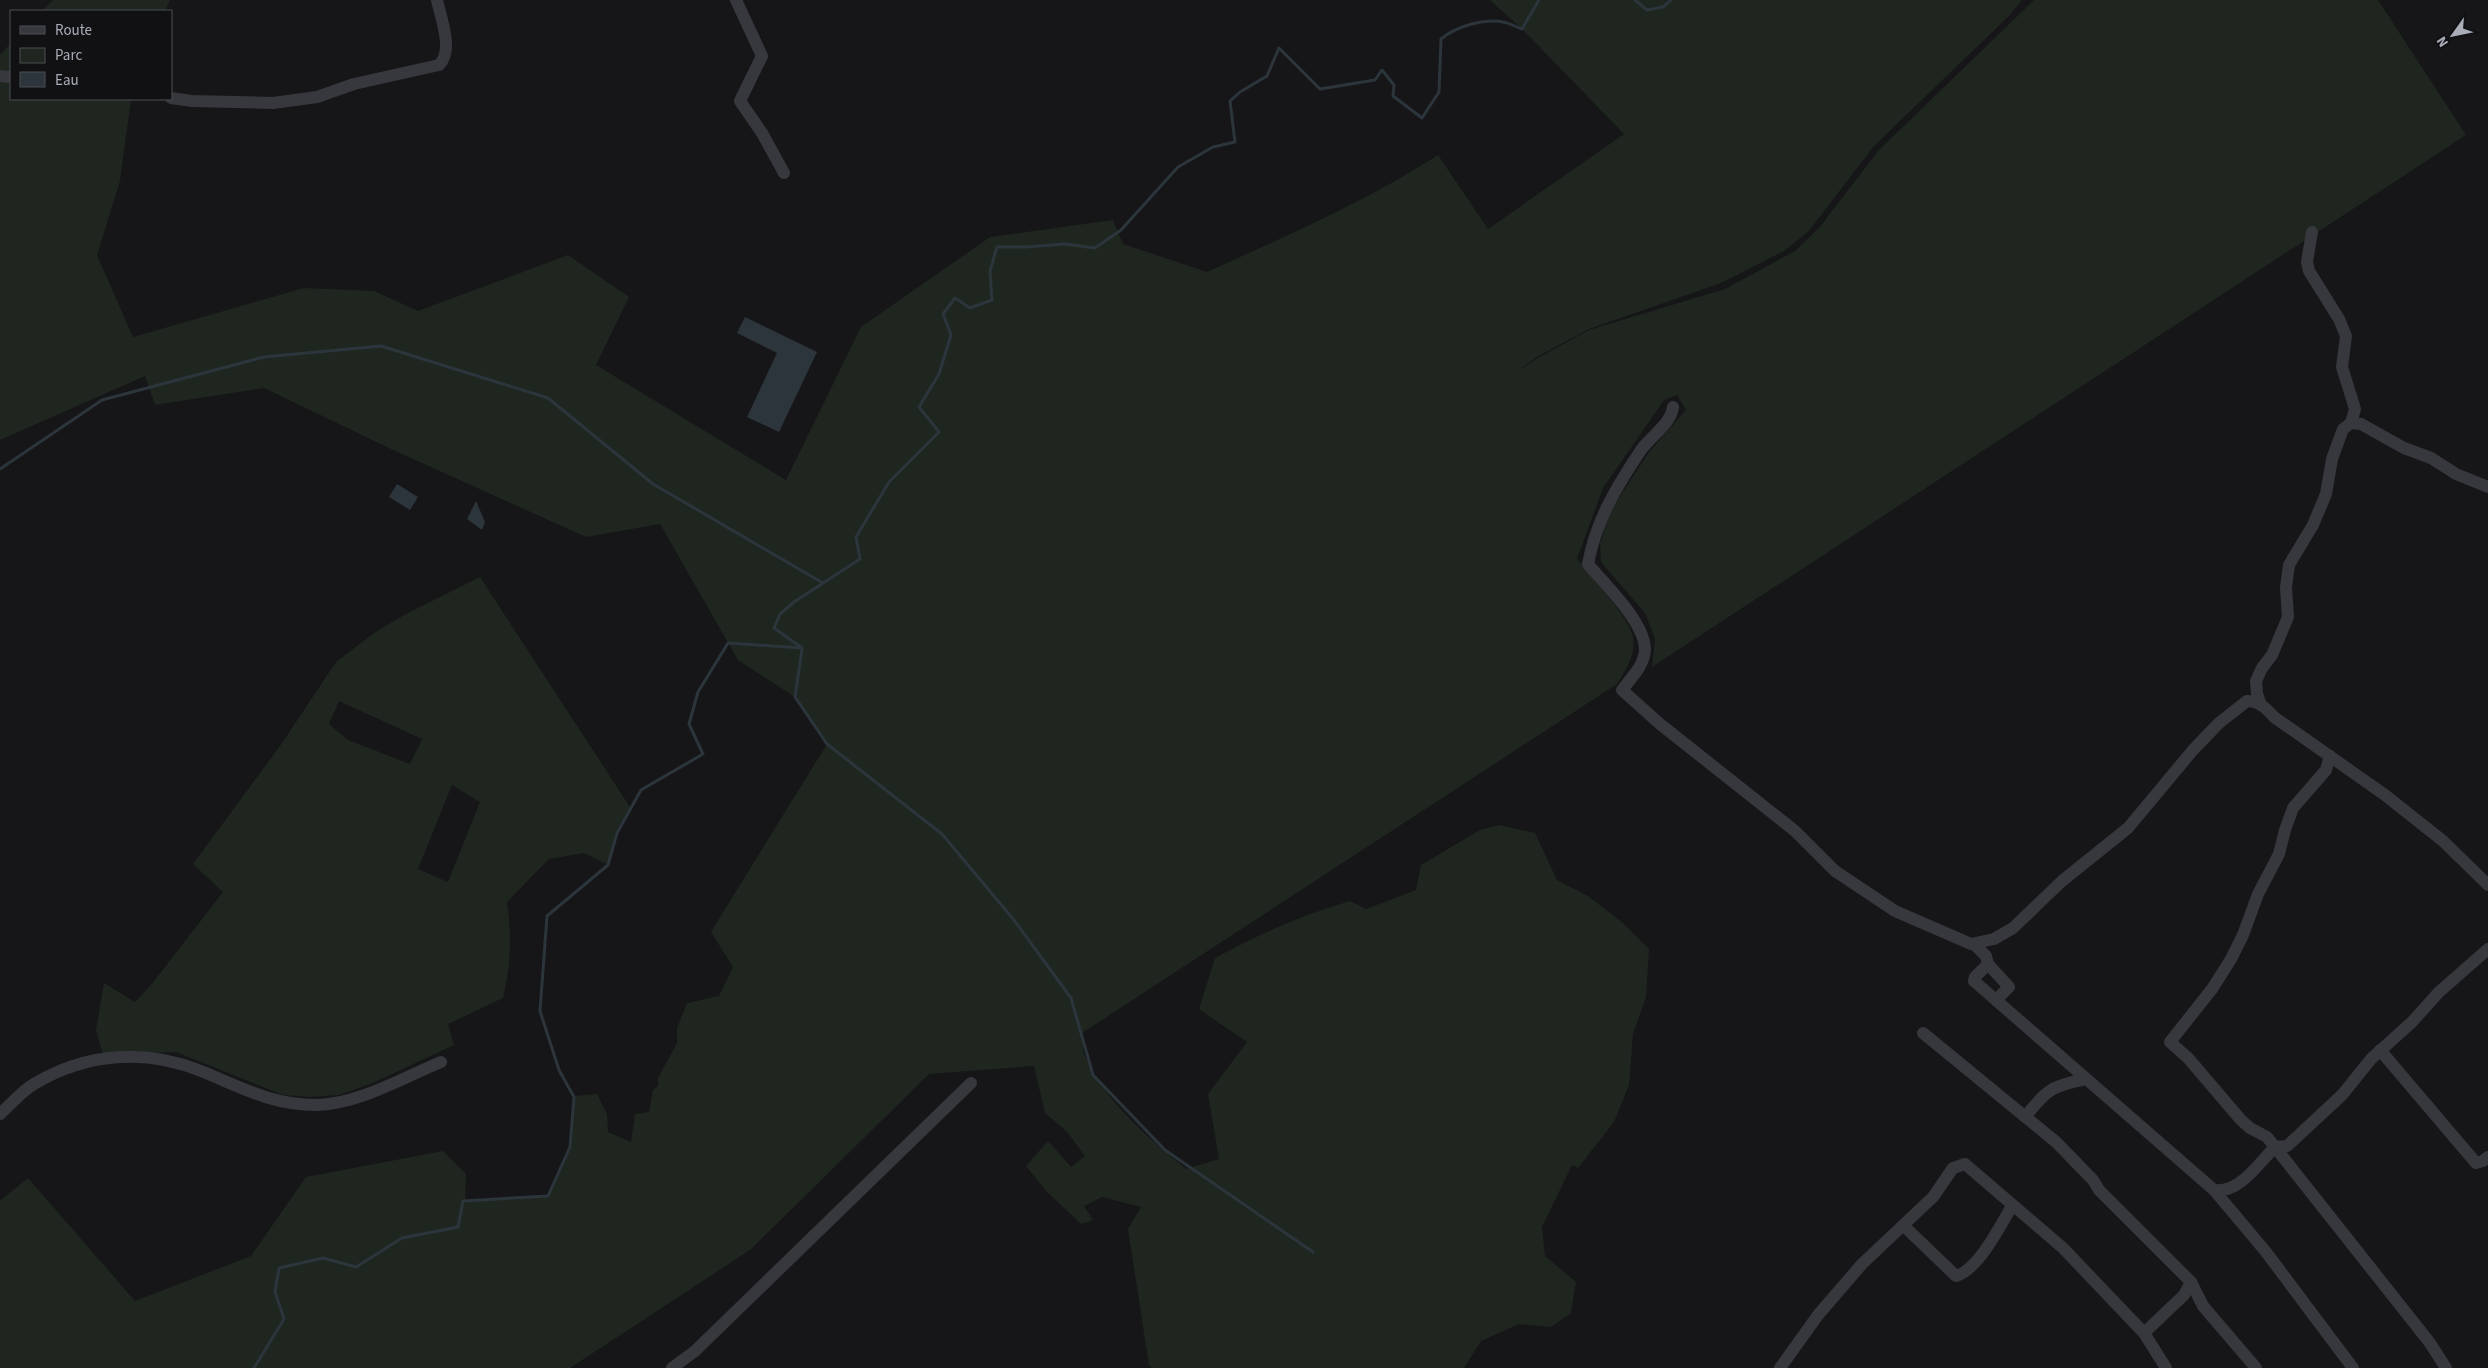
<svg xmlns="http://www.w3.org/2000/svg" width="2488" height="1368" viewBox="0 0 2488 1368" font-family="'Source Sans 3',sans-serif">
	<style>
		.green { fill: #1e261f; fill-rule: evenodd }
		.water { fill: #2c353c }
		.lines { fill: none; stroke-linecap: round; stroke-linejoin: round }
		.stream { stroke: #2c353c; stroke-width: 3 }
		.minor { stroke: #37383d; stroke-width: 12 }
	</style>
	<rect width="100%" height="100%" fill="#161618"/>
	<g class="green">
		<polygon points="53,0 170,0 165,11 42,11"/>
		<path d="M1490,0H2022L2009,16L1874,146L1808,232L1784,251L1721,283L1589,329L1535,358L1517,372L1536,359L1589,330L1725,289L1795,251L1819,228L1878,151L2034,0H2378L2466,135L1652,667L1655,639L1645,613L1601,562L1600,543L1611,510L1649,452L1686,410L1677,395L1664,400L1603,488L1577,559C1592,578 1625,612 1632,634C1638,651 1626,670 1617,684L1082,1033C1083,1040 1082,1049 1085,1056C1101,1097 1152,1141 1186,1169L1219,1159L1208,1094L1247,1042L1199,1009L1215,958C1259,934 1302,915 1350,901L1366,909L1416,890L1421,865L1480,830L1499,825L1535,833L1557,880L1588,896L1623,923L1649,949L1646,997L1633,1034L1629,1085L1614,1122L1578,1168L1572,1165L1542,1227L1545,1256L1576,1282L1571,1313L1551,1327L1519,1324L1481,1341L1464,1368H1152L1149,1365L1128,1229L1141,1207L1102,1197L1084,1206L1093,1220L1081,1224L1046,1191L1026,1166L1048,1141L1071,1167L1085,1156L1067,1132L1045,1113L1034,1066L929,1074L750,1250L570,1368H0V1201L28,1178L135,1301L251,1256L306,1177L443,1151L466,1174L465,1201L548,1197L571,1148L575,1096L597,1094L607,1114L608,1132L631,1142L635,1114L649,1112L653,1090L658,1086V1078L677,1043V1028L687,1003L719,996L733,967L711,932L827,744L795,697L738,660L660,524L586,537L391,449L264,388L155,405L145,376L0,440V55L11,43V99H131L120,181L97,255L133,337L304,288L374,291L418,311L568,255L629,297L596,365L786,480L861,327L990,237L1113,220L1123,244L1207,272C1286,236 1365,202 1438,155L1488,229L1624,134L1522,29Z"/>
		<path d="M480,577L630,807L615,833L608,865L584,853L549,859L507,902C512,935 511,965 503,998L448,1024L454,1045L375,1082L339,1095L309,1097L283,1095L176,1052L103,1055L96,1030L104,983L135,1002L151,985L223,892L193,864L280,746L336,662L374,633L404,615ZM339,701L422,739L410,764L348,740L329,724ZM452,785L480,802L448,882L418,869Z"/>
	</g>
	<g class="water">
		<polygon points="745,317 817,352 779,432 747,417 777,353 737,333"/>
		<polygon points="397,484 418,497 410,510 389,497"/>
		<polygon points="476,501 485,522 482,530 467,519"/>
	</g>
	<g class="lines">
		<g class="stream">
			<polyline points="1635,0 1647,10 1663,7 1671,0"/>
			<polyline points="0,469 102,400 264,357 381,346 548,398 653,484 823,583"/>
			<polyline points="802,649 795,697 827,744 942,834 1014,920 1071,998 1093,1075 1165,1150 1313,1252"/>
			<path d="M254,1368L284,1319L275,1292L279,1268L323,1258L356,1267L402,1238L458,1227L463,1201L548,1196L570,1147L574,1097L559,1070L540,1011L547,916L608,865L617,833L641,790L703,754L689,724L698,692L728,643L802,648L774,628L780,614L794,602L860,559L856,537L889,482L939,432L919,407L939,374L951,335L943,314L955,298L970,308L992,300L990,271L997,247H1026L1065,244L1095,248L1121,230L1178,167L1213,147L1235,142L1230,101L1240,92L1267,76L1279,48L1320,89L1375,80L1382,70L1394,85L1393,96L1422,118L1439,92L1441,39C1455,27 1484,18 1503,22C1510,23 1516,27 1522,29L1539,0"/>
		</g>
		<g class="minor">
			<polyline points="736,0 762,56 740,101 762,133 784,173"/>
			<polyline points="0,76 11,77"/>
			<path d="M171,98L192,101L273,103L317,97L354,84L439,65C454,51 441,19 437,0"/>
			<polyline points="2312,232 2307,262 2309,271 2339,319 2346,336 2342,367 2355,409 2351,423"/>
			<path d="M1673,407C1671,424 1651,436 1641,450C1617,486 1596,520 1588,564C1605,585 1645,622 1645,650C1644,666 1631,678 1622,690L1660,724L1795,831L1835,871L1895,911L1971,944L1994,939L2013,928L2062,881L2128,828L2193,750L2219,723L2247,701C2259,701 2266,708 2274,717L2385,795L2443,841L2488,885"/>
			<polyline points="2261,705 2257,694 2256,681 2262,668 2272,655 2288,617 2286,587 2289,565 2313,525 2326,494 2332,459 2343,429 2351,423 2361,424 2404,448 2431,458 2456,474 2488,487"/>
			<polyline points="2330,756 2326,770 2293,808 2285,830 2279,854 2258,894 2243,935 2231,959 2212,989 2170,1042 2188,1058 2241,1120 2250,1128 2267,1137 2430,1343 2446,1368"/>
			<polyline points="1974,944 1986,956 1988,964 1975,977 1974,981 2214,1190 2266,1252 2353,1368"/>
			<polyline points="1988,964 2009,987 1996,1000"/>
			<polyline points="1923,1033 2056,1142 2093,1180 2099,1190 2191,1282 2203,1306 2256,1368"/>
			<polyline points="2380,1050 2476,1163 2483,1161 2488,1157"/>
			<path d="M0,1114C11,1104 22,1091 34,1084C86,1053 145,1048 201,1071C241,1087 271,1105 316,1105C359,1104 402,1078 441,1062"/>
			<path d="M2025,1117C2047,1089 2052,1086 2086,1079"/>
			<path d="M2214,1190C2239,1194 2258,1164 2275,1147L2287,1146L2342,1095L2371,1059L2412,1022L2439,992L2488,949"/>
			<path d="M1904,1226L1956,1276C1979,1269 2000,1226 2012,1206"/>
			<polyline points="2144,1333 2184,1295 2191,1282"/>
			<polyline points="672,1368 695,1351 971,1083"/>
			<polyline points="1780,1368 1818,1315 1862,1264 1933,1197 1953,1168 1965,1164 2063,1248 2144,1333 2166,1368"/>
		</g>
	</g>
	<rect x="10" y="10" width="162" height="90" fill="#111113" stroke="#4d4f55"/>
	<rect x="20" y="26" width="25" height="8" fill="#37383d" stroke="#4d4f55"/>
	<text x="55" y="35" font-size="15" fill="#a8adb8">Route</text>
	<rect x="20" y="48" width="25" height="15" fill="#1e261f" stroke="#4d4f55"/>
	<text x="55" y="60" font-size="15" fill="#a8adb8">Parc</text>
	<rect x="20" y="72" width="25" height="15" fill="#2c353c" stroke="#4d4f55"/>
	<text x="55" y="85" font-size="15" fill="#a8adb8">Eau</text>
	<g transform="translate(2453 35) rotate(237)" stroke="#111113" stroke-width="4" paint-order="stroke">
	<path d="M0-4L9 19L0 12L-9 19Z" fill="#a8adb8"/>
	<text y="-8" font-size="14" font-weight="bold" text-anchor="middle" fill="#a8adb8">N</text>
	</g>
</svg>
